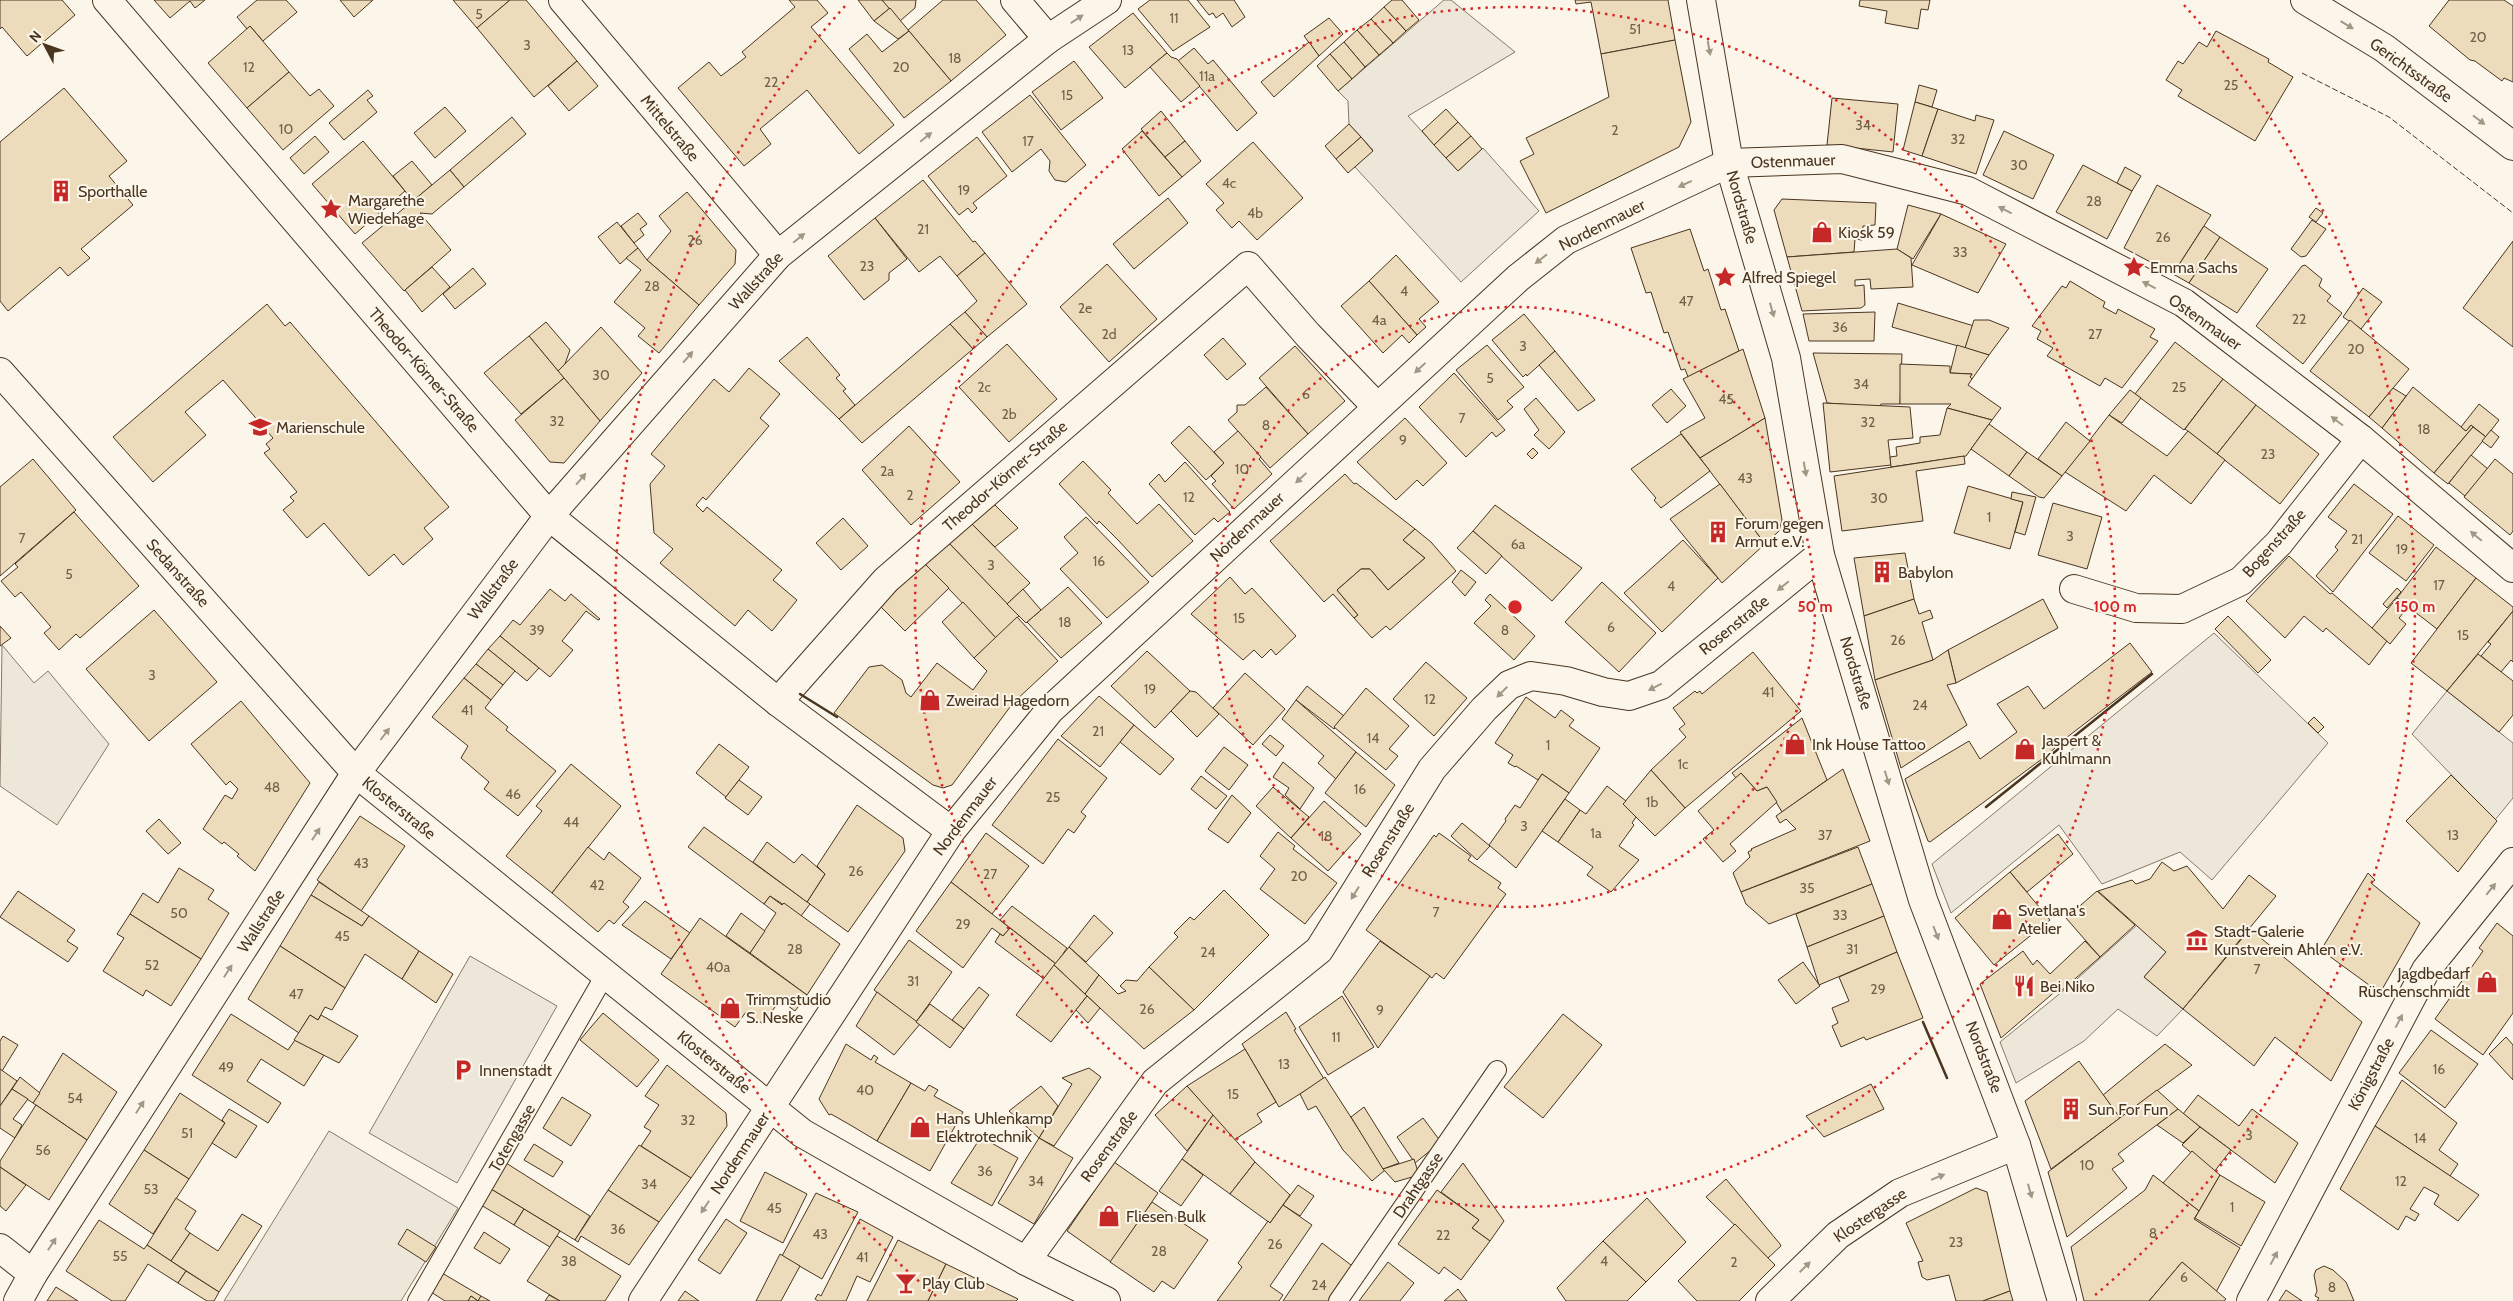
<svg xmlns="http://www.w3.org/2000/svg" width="2513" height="1301" viewBox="0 0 2513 1301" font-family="Cabin,sans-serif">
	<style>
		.parking { fill: #ede7d9; stroke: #887966 }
		.building { fill: #ecdcbc; stroke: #4a3520 }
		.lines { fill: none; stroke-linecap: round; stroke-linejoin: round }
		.lane-casing { stroke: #4a3520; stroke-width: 20 }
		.street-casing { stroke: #4a3520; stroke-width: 30 }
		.secondary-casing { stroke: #4a3520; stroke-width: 30 }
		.lane { stroke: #fbf6e9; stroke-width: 18 }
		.street { stroke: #fbf6e9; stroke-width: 28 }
		.secondary { stroke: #fbf6e9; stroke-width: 28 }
		.fence { stroke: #4a3520; stroke-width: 1; stroke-dasharray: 6 2.5; stroke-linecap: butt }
		.wall { stroke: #4a3520; stroke-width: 2.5 }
		.oneway { fill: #a29684 }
		.ring { fill: none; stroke: #d62828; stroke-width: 2.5; stroke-dasharray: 2.5 5 }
		.labels { text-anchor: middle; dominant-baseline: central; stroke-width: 4; stroke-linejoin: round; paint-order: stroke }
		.number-label { font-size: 14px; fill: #725f47 }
		.street-label { font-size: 16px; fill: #4a3520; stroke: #fbf6e9 }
		.poi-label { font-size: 16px; fill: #4a3520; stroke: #fbf6e9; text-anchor: start }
		.centre { fill: #d62828; stroke: #fbf6e9; stroke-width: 2.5 }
		.ring-label { font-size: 15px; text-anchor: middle; font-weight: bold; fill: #d62828; stroke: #fbf6e9; stroke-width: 4; stroke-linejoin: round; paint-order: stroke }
	</style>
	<rect width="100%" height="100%" fill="#fbf6e9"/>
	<g class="parking">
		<polygon points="1444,0 1451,0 1515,52 1408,116 1458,171 1483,148 1539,211 1461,282 1355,167 1373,150 1349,124 1348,101 1338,91"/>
		<polygon points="2214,633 2328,743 2212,880 2180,852 2102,884 2059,825 1951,913 1932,864"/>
		<polygon points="2,645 34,683 48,671 109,744 57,825 0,786"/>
		<polygon points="2447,691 2513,743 2513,798 2495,820 2412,734"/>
		<polygon points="2137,925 2166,952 2144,977 2183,1009 2157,1036 2118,1009 2084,1041 2016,1083 2000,1042 2068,987"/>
		<polygon points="470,956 557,1006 457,1183 369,1133"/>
		<polygon points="329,1131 458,1208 401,1301 224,1301"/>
	</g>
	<g class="building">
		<polygon points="0,0 62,0 75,15 27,56 2,27 0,29"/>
		<polygon points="154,0 205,0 195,8 190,1 170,18"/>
		<polygon points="257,0 286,0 297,12 263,41 250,26 247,29 237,17"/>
		<polygon points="340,0 373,0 354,17"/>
		<polygon points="453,0 510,0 477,28"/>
		<polygon points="510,0 526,0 577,61 534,97 477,28"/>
		<polygon points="789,0 817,0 828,13 811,27 894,125 859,154 807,90 760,129 771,144 744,166 678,88 709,62 721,76 746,57 742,52 795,7"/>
		<polygon points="858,0 882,0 890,8 874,21"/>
		<polygon points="882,0 916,0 915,8 900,21"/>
		<polygon points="943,0 976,0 1006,35 951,81 908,30"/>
		<polygon points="1150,0 1188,0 1210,27 1173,51 1138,9"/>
		<polygon points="1197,0 1234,0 1245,17 1232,27 1223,13 1216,18 1213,13 1209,15"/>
		<polygon points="1392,0 1402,0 1419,20 1406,31 1384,7"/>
		<polygon points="1575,0 1668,0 1675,40 1601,54 1591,2 1576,4"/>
		<polygon points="1860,0 1930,0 1928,10 1921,9 1918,29 1885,23 1887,11 1859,6"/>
		<polygon points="2449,0 2504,0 2513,6 2513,82 2504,78 2502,81 2475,61 2470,60 2429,26"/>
		<polygon points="1384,7 1406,31 1393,43 1371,19"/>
		<polygon points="890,8 909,31 898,39 874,21"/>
		<polygon points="1133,13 1167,53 1125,88 1089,47"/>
		<polygon points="1329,18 1343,34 1319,56 1304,36"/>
		<polygon points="1371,19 1393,43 1379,55 1357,30"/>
		<polygon points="250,26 289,72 247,108 208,63"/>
		<polygon points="1357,30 1379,55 1365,67 1344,42"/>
		<polygon points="909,31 951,81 904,118 849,49 867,34 882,52"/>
		<polygon points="2216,31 2269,59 2268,62 2293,77 2255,141 2178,96 2182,90 2166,80 2178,61 2183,64 2199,42 2207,47"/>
		<polygon points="1675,40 1691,122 1679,147 1546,213 1520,161 1534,154 1526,138 1609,97 1601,54"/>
		<polygon points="1309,42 1319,56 1274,97 1261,82"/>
		<polygon points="1344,42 1365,67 1352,79 1330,54"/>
		<polygon points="1194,48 1208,64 1213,60 1257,113 1237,131 1178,61"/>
		<polygon points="1167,53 1171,57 1177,59 1200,86 1181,102 1150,67"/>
		<polygon points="1330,54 1352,79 1338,91 1317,66"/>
		<polygon points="577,61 598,86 569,111 548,86"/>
		<polygon points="1074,61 1103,98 1061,130 1032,92"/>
		<polygon points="289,72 310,96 319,89 334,106 283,150 247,108"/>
		<polygon points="1919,85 1937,90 1932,107 1915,102"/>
		<polygon points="64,88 127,161 109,176 133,205 81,249 90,258 68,276 60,267 8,311 0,301 0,142"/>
		<polygon points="368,90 373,96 367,100 377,112 344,140 329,123"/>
		<polygon points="1030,95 1086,165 1066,182 1055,180 1049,171 1050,161 1041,149 1012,172 982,132"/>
		<polygon points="1832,98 1898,104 1893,152 1827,145"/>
		<polygon points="1915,102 1938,109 1922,156 1903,150"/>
		<polygon points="445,107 466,131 435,158 414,133"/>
		<polygon points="1446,109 1458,122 1434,145 1422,131"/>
		<polygon points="1938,109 1975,121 1976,115 1994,120 1976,174 1922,156"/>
		<polygon points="1161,111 1185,141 1165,157 1141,129"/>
		<polygon points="512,117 526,134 464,187 450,170"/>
		<polygon points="1458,122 1471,136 1446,158 1434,145"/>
		<polygon points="1349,124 1361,137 1336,159 1325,146"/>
		<polygon points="1142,131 1182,177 1159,196 1122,149"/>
		<polygon points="2004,131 2054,155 2033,199 1983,175"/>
		<polygon points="315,136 329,152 304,174 290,158"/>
		<polygon points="1471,136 1482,149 1458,171 1446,158"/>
		<polygon points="977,137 1007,176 973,203 977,208 972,213 968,208 959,215 928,176"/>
		<polygon points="1361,137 1373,151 1348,173 1336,159"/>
		<polygon points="363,141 405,191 355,234 312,184"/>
		<polygon points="1185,141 1201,161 1182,177 1165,157"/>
		<polygon points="1253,142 1303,198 1257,240 1239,221 1232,228 1216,210 1224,203 1206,184"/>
		<polygon points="412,161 432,185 413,201 393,176"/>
		<polygon points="2083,165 2132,191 2107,239 2056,212"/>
		<polygon points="2125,167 2141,176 2132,191 2117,183"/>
		<polygon points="450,170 464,187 432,214 420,213 451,250 404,291 362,243"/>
		<polygon points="923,180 973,242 975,241 985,253 957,276 940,256 919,272 875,218"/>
		<polygon points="2157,185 2211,215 2173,274 2124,248"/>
		<polygon points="687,192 736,250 735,264 699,305 647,260 671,231 659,216"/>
		<polygon points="1168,198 1188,223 1134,269 1113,244"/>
		<polygon points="1782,199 1876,203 1875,225 1863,226 1862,240 1855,239 1854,252 1787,257 1774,210"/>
		<polygon points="1908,205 1941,214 1913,259 1897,249"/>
		<polygon points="2316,208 2323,213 2316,222 2309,217"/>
		<polygon points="638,213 647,224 640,229 644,235 634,243 621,226"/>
		<polygon points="1941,214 2006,244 1978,293 1912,265"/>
		<polygon points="875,218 907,259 889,273 889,280 864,300 828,256"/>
		<polygon points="2312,220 2326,229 2306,256 2301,257 2291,249"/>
		<polygon points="617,222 638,248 620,264 598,237"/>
		<polygon points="2204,226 2220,237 2189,283 2173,274"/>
		<polygon points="1690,229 1704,271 1708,269 1721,310 1725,309 1739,351 1688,377 1685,369 1681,370 1668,332 1664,333 1651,292 1646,293 1631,248"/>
		<polygon points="2220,237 2268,269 2237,313 2189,283"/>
		<polygon points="2513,241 2513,347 2463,308"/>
		<polygon points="638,248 647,260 699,305 659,353 638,336 645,328 614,302 641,270 626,258"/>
		<polygon points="1897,249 1911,258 1913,287 1871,289 1870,279 1855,280 1855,286 1864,285 1865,305 1861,308 1802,311 1787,257"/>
		<polygon points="985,253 1027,304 987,337 965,312 977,301 957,276"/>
		<polygon points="1396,255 1439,302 1419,319 1426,327 1417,335 1369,281"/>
		<polygon points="1107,264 1157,319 1109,362 1060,307"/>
		<polygon points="2305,265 2322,279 2319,286 2331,296 2327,301 2342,313 2303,364 2256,326 2302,266"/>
		<polygon points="432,267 450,287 422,312 405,290"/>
		<polygon points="473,268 486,284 455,309 443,294"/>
		<polygon points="1369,281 1417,335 1409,343 1402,335 1383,353 1341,306"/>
		<polygon points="2070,281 2105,302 2103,307 2116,314 2118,309 2155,329 2150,337 2158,341 2122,388 2105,378 2100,386 2047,356 2053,348 2037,339 2041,331 2032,326 2062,286 2066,288"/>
		<polygon points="2363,288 2382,302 2361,329 2343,317"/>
		<polygon points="1898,303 1974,326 1965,348 1892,327"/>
		<polygon points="267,304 285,326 290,322 449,507 424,528 433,539 403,565 394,554 369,576 324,523 307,538 283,510 294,501 290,497 297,492 264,453 270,449 266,444 273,438 223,380 185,412 206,435 153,482 113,437"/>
		<polygon points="965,312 987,337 973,349 950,324"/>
		<polygon points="1875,312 1874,341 1809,341 1803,314"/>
		<polygon points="1524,314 1555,351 1527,376 1526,374 1523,377 1492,340"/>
		<polygon points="1974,320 1989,320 2009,328 1989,355 1965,348"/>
		<polygon points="2350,320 2409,369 2369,417 2310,371"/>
		<polygon points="546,322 570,350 565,364 558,371 529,336"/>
		<polygon points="950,324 973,349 862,443 839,419"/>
		<polygon points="601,327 642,373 600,421 558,371"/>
		<polygon points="529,336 564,378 521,414 484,373"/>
		<polygon points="807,337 840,375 836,378 846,389 843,391 855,405 839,419 779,361"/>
		<polygon points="1223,338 1246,364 1227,380 1204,355"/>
		<polygon points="2175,342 2223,379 2184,430 2135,394"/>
		<polygon points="1007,344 1057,399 1009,442 959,387"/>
		<polygon points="1487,345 1524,387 1507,401 1513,407 1498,420 1456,370"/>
		<polygon points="1957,345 1989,355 1972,379 1970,377 1972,374 1950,373"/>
		<polygon points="1295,346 1345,401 1308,434 1259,378"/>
		<polygon points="1743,349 1765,418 1700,458 1680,432 1705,418 1683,379"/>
		<polygon points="1555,351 1595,400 1578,411 1539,365"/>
		<polygon points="1813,353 1902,354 1900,404 1881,404 1880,407 1827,403"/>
		<polygon points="1900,364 1950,366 1950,373 1972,374 1970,377 1972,379 1968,385 2001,408 1992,420 1947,408 1951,404 1900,404"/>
		<polygon points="749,368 780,394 760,418 769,426 706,500 703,497 696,505 703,512 707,507 782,570 773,580 797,600 772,631 748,610 735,626 660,563 673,549 654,533 650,484 665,466 651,454 714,379 729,392"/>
		<polygon points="1454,373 1505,430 1496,437 1492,432 1466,457 1419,407"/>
		<polygon points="564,378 600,421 564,463 550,462 515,420"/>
		<polygon points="2223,379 2256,405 2217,454 2185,429"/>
		<polygon points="1266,387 1308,434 1270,468 1228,420 1237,412 1237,405 1245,405"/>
		<polygon points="2413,387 2466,431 2471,425 2473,427 2434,473 2382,428"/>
		<polygon points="2393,388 2406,396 2382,428 2369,417"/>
		<polygon points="1671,389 1686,406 1667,423 1652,405"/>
		<polygon points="2130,390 2141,398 2122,423 2109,415"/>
		<polygon points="1536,398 1565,432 1549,449 1534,435 1539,430 1524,409"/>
		<polygon points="1823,403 1910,407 1913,438 1888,440 1891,465 1830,472"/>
		<polygon points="2479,404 2499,420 2486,437 2471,425 2466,431 2461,427"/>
		<polygon points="2256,405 2319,454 2280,504 2217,454"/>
		<polygon points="1947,408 1992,420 1966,456 1891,467 1890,457 1897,456 1896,447 1920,443 1920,437 1940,435"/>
		<polygon points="2109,415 2167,456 2188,431 2225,460 2191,504 2154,475 2126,511 2065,472"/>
		<polygon points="1405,418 1447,463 1423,486 1417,480 1396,500 1357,462"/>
		<polygon points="1765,418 1782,520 1779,531 1765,544 1700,458"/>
		<polygon points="2066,422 2090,441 2062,476 2038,459"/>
		<polygon points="1989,424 2027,452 2009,476 1971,449"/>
		<polygon points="909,426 960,482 911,525 862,470"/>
		<polygon points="1189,426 1224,463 1206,480 1171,443"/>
		<polygon points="2473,427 2486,437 2448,484 2434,473"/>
		<polygon points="2491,430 2499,437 2491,448 2482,441"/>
		<polygon points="1238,431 1261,457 1259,459 1272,474 1234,509 1212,484 1216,481 1211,476 1224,463 1214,452"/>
		<polygon points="1681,434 1710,471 1661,508 1654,500 1656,498 1631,469"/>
		<polygon points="1533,448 1538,453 1532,459 1527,454"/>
		<polygon points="2027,452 2062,476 2044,498 2039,497 2009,476"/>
		<polygon points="2471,455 2488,469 2465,496 2449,483"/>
		<polygon points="1964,456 1965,464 1916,471 1923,521 1842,531 1834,476"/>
		<polygon points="33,459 76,510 0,576 0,487"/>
		<polygon points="2495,459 2513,474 2513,531 2510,535 2464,497"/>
		<polygon points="1083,461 1111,490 1108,493 1137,524 1159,504 1193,541 1152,577 1119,541 1099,521 1097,524 1059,484"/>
		<polygon points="1185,462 1230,512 1218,522 1214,518 1195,535 1149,484 1159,474 1165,482"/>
		<polygon points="1345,474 1354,484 1356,483 1415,529 1403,540 1425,558 1388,590 1370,569 1361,569 1337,590 1358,615 1354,618 1333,594 1324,602 1270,541"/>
		<polygon points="1720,484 1765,544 1722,583 1670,519"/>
		<polygon points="2354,484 2393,514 2333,592 2316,576 2338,550 2335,547 2347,531 2328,517"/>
		<polygon points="1968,486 2023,502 2010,549 1954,533"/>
		<polygon points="2012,492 2036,497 2025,535 2015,532 2023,502 2011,499"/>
		<polygon points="993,503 1018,528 995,547 970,522"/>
		<polygon points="2053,503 2102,517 2087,569 2038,555"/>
		<polygon points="1495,505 1582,568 1552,601 1473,531"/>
		<polygon points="74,512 139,586 80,638 76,634 59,650 44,633 51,627 21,592 15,597 1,581 18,567 15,564"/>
		<polygon points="2398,516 2434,545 2406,581 2369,553"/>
		<polygon points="1086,517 1149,582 1107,618 1060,569 1078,553 1064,537"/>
		<polygon points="843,518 868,546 841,570 816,543"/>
		<polygon points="970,522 1030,583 1007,604 948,542"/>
		<polygon points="1415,529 1431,542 1456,571 1390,630 1386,626 1372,638 1354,618 1358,615 1337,590 1361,569 1370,569 1388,590 1425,558 1403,540"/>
		<polygon points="1473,531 1502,556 1486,574 1457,548"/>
		<polygon points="1683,540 1718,578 1662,632 1624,593"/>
		<polygon points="948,542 1019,616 996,638 924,563"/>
		<polygon points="2436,547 2476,578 2437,629 2397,598"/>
		<polygon points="1905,553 1914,599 1864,616 1854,558"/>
		<polygon points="2289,556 2330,594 2332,593 2387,641 2369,665 2326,628 2323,632 2304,616 2285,638 2246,601"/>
		<polygon points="924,563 949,588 905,631 880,606"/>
		<polygon points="1461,570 1476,582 1465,596 1452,582"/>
		<polygon points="1230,577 1245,594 1252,588 1296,636 1276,655 1271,649 1262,658 1254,650 1243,660 1191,614"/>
		<polygon points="2476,578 2513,607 2513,611 2447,691 2411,663"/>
		<polygon points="1602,582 1656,633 1619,672 1565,622"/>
		<polygon points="1068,587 1102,623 1061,658 1027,622"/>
		<polygon points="2397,588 2401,592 2387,608 2383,604"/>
		<polygon points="550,589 565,601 571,594 600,619 598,620 586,611 562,641 573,650 550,677 500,636 513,620 520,625"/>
		<polygon points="1023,589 1041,610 1026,623 1007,604"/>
		<polygon points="1490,594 1535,636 1514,660 1474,623 1491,606 1485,600"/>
		<polygon points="2397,598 2408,607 2399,618 2406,624 2390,644 2372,628"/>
		<polygon points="1914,599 1919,614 1930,610 1933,618 1922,622 1933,660 1875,680 1864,616"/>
		<polygon points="2043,599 2058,628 1956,683 1948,650"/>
		<polygon points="963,602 996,638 974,658 942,622"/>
		<polygon points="154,610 217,682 149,741 86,669"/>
		<polygon points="2513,611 2513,662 2511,660 2501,672 2481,656 2491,644 2488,642"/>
		<polygon points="2228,616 2271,660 2258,673 2215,629"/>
		<polygon points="1017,617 1058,661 1013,703 952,785 943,788 933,785 834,713 869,667 882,665 902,680 906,693 911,697 937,663 973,690 987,671 974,658"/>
		<polygon points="0,626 11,638 0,646"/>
		<polygon points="500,636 539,668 527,681 488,649"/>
		<polygon points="2130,643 2152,672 2066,738 2046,756 1930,842 1928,841 1905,779 1969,741 1980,759 2017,732 1997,704 2028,686 2044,709"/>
		<polygon points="488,649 515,671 503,685 476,664"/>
		<polygon points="1948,650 1956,683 1947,685 1967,725 1901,768 1875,680 1933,660"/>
		<polygon points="1147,651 1190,691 1155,728 1111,686"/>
		<polygon points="1753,652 1801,711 1685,808 1651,770 1686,737 1679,729 1685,724 1673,708 1695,691 1697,693 1700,691 1702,694"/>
		<polygon points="2478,654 2513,681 2513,715 2499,732 2447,691"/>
		<polygon points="1426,662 1467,698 1434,736 1393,699"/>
		<polygon points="476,664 503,685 491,700 464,678"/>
		<polygon points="1245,673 1285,709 1253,745 1213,708"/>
		<polygon points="464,678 491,700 485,708 508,727 506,730 556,771 518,816 484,789 489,782 461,758 468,746 432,717"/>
		<polygon points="1307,686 1344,716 1334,729 1296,700"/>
		<polygon points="1366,688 1409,726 1389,749 1398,756 1386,770 1334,727"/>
		<polygon points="1190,691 1196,692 1219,714 1197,737 1171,711"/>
		<polygon points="1099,696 1134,725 1100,767 1061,736"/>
		<polygon points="1526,697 1555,718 1561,710 1574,720 1569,726 1600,748 1569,793 1542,774 1538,780 1516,766 1515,767 1508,763 1513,755 1495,743"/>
		<polygon points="1296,700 1356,752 1336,779 1318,763 1324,756 1282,719"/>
		<polygon points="241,701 310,783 255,871 237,856 239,854 224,842 222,844 203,829 225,795 232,799 238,789 230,781 226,785 191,744"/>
		<polygon points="2314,717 2324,727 2318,733 2308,723"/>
		<polygon points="1802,718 1827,780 1782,812 1767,787 1757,791 1741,773 1736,778 1732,773"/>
		<polygon points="1134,725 1174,759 1160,775 1120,742"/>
		<polygon points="1270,735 1284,746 1276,756 1262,744"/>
		<polygon points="1058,739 1107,778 1081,812 1086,816 1074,833 1068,829 1043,864 992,825"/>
		<polygon points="719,744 749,767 726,797 696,773"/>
		<polygon points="1224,747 1248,765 1229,790 1205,771"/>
		<polygon points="1356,752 1395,785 1366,827 1325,793"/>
		<polygon points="1283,762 1314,788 1300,809 1285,795 1289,788 1273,777"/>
		<polygon points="571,764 621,806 552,893 506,856 542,811 536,806"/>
		<polygon points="1843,769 1870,841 1741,892 1733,873 1750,857 1748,852 1752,850 1751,849 1796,829 1786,819 1780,823 1776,816"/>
		<polygon points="1651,770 1685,808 1655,836 1623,804"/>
		<polygon points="1741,773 1757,791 1767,787 1777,802 1730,844 1736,851 1723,862 1703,839 1714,830 1698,811"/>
		<polygon points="1542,774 1569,793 1516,868 1489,845 1506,821 1505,819 1515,805 1520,808"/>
		<polygon points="2451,775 2497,821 2458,872 2406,821"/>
		<polygon points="1201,776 1227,796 1216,809 1191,789"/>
		<polygon points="739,780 762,797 748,815 725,798"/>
		<polygon points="1607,786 1626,801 1623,804 1636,817 1632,823 1634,825 1619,846 1639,860 1611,892 1587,875 1593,867 1558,842 1580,810 1586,814"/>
		<polygon points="1273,787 1309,817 1291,838 1256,806"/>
		<polygon points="1232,795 1251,813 1228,843 1208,829"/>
		<polygon points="1565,799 1580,810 1558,842 1542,831"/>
		<polygon points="1324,801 1361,834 1328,871 1291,838"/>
		<polygon points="857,805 903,838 905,851 848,932 807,902 825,874 817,866"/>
		<polygon points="360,816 405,846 361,911 317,880"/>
		<polygon points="159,819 181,843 168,854 146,831"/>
		<polygon points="1462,823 1490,846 1477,860 1451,836"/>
		<polygon points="704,827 810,904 801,916 770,896 764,904 688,847"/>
		<polygon points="1278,832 1295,846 1293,849 1337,883 1305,924 1260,889 1275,869 1260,856"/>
		<polygon points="986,833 1029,866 992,914 951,882"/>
		<polygon points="1439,833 1471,856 1468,860 1501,883 1498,888 1506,894 1444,979 1436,973 1432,978 1366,930 1434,835 1436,837"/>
		<polygon points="2058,834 2073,854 2027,892 2010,872"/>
		<polygon points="767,842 794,863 802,854 825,874 807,902 753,862"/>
		<polygon points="588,847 604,860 609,852 641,878 623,902 629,907 614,924 609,920 598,932 552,893"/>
		<polygon points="1858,847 1872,884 1769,924 1746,904 1741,892"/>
		<polygon points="2162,862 2174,871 2187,866 2223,909 2249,875 2276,896 2183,1009 2144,977 2166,952 2098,891 2132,880 2136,884 2150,879"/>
		<polygon points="179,868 214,890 208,899 229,913 201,959 130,914 143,893 158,903"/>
		<polygon points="2010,872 2050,920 1994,965 1955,918"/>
		<polygon points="2368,873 2375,880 2371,883 2420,923 2380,993 2321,950"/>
		<polygon points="319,882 369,916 362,926 311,895"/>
		<polygon points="951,882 1010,928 1003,936 992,928 963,968 916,931"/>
		<polygon points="1872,884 1884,916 1807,947 1796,914"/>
		<polygon points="1224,890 1269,935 1194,1010 1149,967 1178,937 1174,933 1190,917 1194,920"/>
		<polygon points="18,891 75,930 67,941 78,948 68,962 0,917"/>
		<polygon points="2097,891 2135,925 2100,957 2066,918"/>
		<polygon points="311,895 362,926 369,916 419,951 402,979 365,954 345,988 280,946"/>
		<polygon points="770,896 782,905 784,903 840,944 807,995 750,953 776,913 764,904"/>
		<polygon points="645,901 690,933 671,959 622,925"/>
		<polygon points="1012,906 1067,948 1056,964 1000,920"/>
		<polygon points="741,913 765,931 750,953 726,936"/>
		<polygon points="130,914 201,959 171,1006 146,990 143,996 103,971 124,938 117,934"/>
		<polygon points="1094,915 1113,933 1086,962 1069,947"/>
		<polygon points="1884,916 1897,952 1819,985 1807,947"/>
		<polygon points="700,918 807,995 795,1011 780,1000 763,1024 746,1012 735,1027 661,974"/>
		<polygon points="2497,923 2513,936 2513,1013 2483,1055 2435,1019 2483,951 2479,948"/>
		<polygon points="1010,928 1056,964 1044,979 995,942 1000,934 1003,936"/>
		<polygon points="2250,929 2362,1022 2331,1081 2275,1037 2254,1066 2183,1009"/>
		<polygon points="909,940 952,972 916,1022 874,990"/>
		<polygon points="1380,941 1430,976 1378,1048 1343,992"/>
		<polygon points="2085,941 2100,957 2060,992 2058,989 2001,1038 1980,984 2023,951 2033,965 2037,960 2050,974"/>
		<polygon points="280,946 345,988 332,1010 325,1007 318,1020 310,1015 299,1033 248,999"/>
		<polygon points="1069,947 1099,975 1085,994 1054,965"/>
		<polygon points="419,951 453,974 436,1003 402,979"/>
		<polygon points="1897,952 1923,1018 1866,1040 1864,1037 1841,1047 1832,1026 1838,1023 1832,1008 1849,1001 1839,977"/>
		<polygon points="1803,962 1820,986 1796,1004 1778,980"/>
		<polygon points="1054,965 1087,996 1051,1042 1016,1015"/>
		<polygon points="1149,967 1194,1010 1144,1049 1085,994 1099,975 1118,994 1126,991 1120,986 1126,980 1137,981"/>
		<polygon points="979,987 989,995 964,1029 952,1020"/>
		<polygon points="877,992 920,1024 894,1055 856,1026"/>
		<polygon points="1087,996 1100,1008 1088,1023 1076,1010"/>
		<polygon points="1342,996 1374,1047 1328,1075 1299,1027"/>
		<polygon points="930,1004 964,1029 950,1048 916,1022"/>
		<polygon points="1286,1012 1296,1029 1294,1030 1324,1079 1279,1107 1242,1044"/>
		<polygon points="603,1013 659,1060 637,1087 580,1040"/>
		<polygon points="231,1014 288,1050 295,1040 324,1055 304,1086 261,1059 247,1081 281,1103 268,1123 192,1075"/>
		<polygon points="1563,1014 1602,1045 1543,1118 1504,1087"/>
		<polygon points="310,1015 318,1020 321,1015 358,1036 339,1063 294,1040"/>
		<polygon points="2431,1030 2478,1064 2445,1108 2399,1073"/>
		<polygon points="3,1036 18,1045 2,1071 0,1069 0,1041"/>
		<polygon points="2506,1037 2513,1045 2513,1080 2489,1054"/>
		<polygon points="846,1044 871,1060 874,1055 878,1058 875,1062 911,1083 877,1141 852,1126 831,1114 829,1115 819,1099"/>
		<polygon points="2165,1044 2192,1065 2120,1118 2103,1095"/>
		<polygon points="1245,1049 1276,1102 1257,1114 1262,1122 1234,1140 1187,1086"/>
		<polygon points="63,1053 117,1092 87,1140 33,1103"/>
		<polygon points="2079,1061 2120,1118 2051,1169 2025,1101"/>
		<polygon points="667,1065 726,1113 727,1126 691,1178 641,1146 651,1131 644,1127 659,1105 645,1096"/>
		<polygon points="1089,1068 1101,1077 1054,1146 1039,1138 1072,1084 1062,1078"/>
		<polygon points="0,1069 17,1081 0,1106"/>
		<polygon points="20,1077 40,1093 33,1103 12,1089"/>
		<polygon points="1325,1077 1385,1170 1372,1181 1343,1150 1316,1106 1308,1110 1300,1094"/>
		<polygon points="2402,1080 2457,1123 2439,1150 2458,1164 2450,1176 2375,1126"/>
		<polygon points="911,1083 925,1091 929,1085 938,1090 934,1096 963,1112 930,1171 877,1141"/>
		<polygon points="1871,1084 1884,1109 1824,1137 1806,1116"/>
		<polygon points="1041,1086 1058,1106 1039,1138 1009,1111"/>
		<polygon points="1187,1086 1213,1115 1187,1151 1155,1115"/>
		<polygon points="12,1089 28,1099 13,1119 22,1125 15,1138 0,1128 0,1106"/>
		<polygon points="2157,1090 2178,1109 2118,1154 2124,1161 2112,1169 2127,1188 2067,1237 2048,1172"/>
		<polygon points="180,1093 225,1123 189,1179 144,1150"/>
		<polygon points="2198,1095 2239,1126 2252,1109 2298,1143 2275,1183 2183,1114"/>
		<polygon points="562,1097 591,1115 571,1146 543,1128"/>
		<polygon points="36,1105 87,1140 49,1200 0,1167 0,1161"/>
		<polygon points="1364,1107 1399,1163 1383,1169 1351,1117"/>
		<polygon points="229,1109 257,1126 236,1158 212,1143 225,1123 222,1120"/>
		<polygon points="2178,1109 2200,1127 2183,1143 2157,1125"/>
		<polygon points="1213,1115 1255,1162 1230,1194 1182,1159"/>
		<polygon points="1423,1118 1441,1142 1415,1163 1397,1137"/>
		<polygon points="2375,1126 2479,1195 2458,1221 2434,1204 2439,1195 2424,1187 2410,1209 2419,1214 2415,1221 2406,1216 2398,1230 2340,1189"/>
		<polygon points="2200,1127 2231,1150 2214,1172 2182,1145"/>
		<polygon points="981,1137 1018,1158 992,1206 951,1183"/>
		<polygon points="1039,1138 1073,1158 1034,1224 998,1203"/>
		<polygon points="534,1144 563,1162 553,1177 524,1160"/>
		<polygon points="639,1145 691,1178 659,1222 608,1190"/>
		<polygon points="144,1150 189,1179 153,1234 109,1204"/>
		<polygon points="2192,1151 2220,1175 2199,1211 2163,1183"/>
		<polygon points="1182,1159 1203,1175 1181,1206 1159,1191"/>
		<polygon points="1414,1159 1419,1175 1395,1182 1383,1169"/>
		<polygon points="1114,1162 1158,1193 1111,1262 1067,1231"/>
		<polygon points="1255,1162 1290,1195 1270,1223 1230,1194"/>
		<polygon points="506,1163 590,1216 575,1240 491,1189"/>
		<polygon points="1463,1163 1504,1221 1490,1241 1472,1228 1479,1220 1441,1192"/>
		<polygon points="0,1167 26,1185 6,1211 0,1206"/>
		<polygon points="765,1172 807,1194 783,1243 740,1221"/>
		<polygon points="2153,1175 2199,1211 2194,1219 2240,1248 2216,1292 2182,1262 2149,1301 2084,1301 2071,1247 2145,1190"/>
		<polygon points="2220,1175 2265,1202 2241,1246 2195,1218"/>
		<polygon points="1726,1179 1780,1244 1781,1246 1768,1258 1706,1197"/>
		<polygon points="1298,1185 1314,1196 1300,1216 1283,1205"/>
		<polygon points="1976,1188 1987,1192 2010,1291 1983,1301 1956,1301 1949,1275 1927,1280 1922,1277 1918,1262 1923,1261 1906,1223"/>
		<polygon points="491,1189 524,1209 514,1225 481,1205"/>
		<polygon points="608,1190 659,1222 629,1265 581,1236 578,1242 575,1240"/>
		<polygon points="1437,1190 1479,1220 1472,1228 1490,1241 1461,1280 1444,1267 1439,1274 1398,1244"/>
		<polygon points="816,1193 858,1212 822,1279 782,1256"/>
		<polygon points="176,1198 196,1211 185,1229 190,1233 171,1261 147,1245"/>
		<polygon points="1647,1198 1686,1242 1646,1282 1603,1241"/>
		<polygon points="1152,1202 1208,1240 1174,1289 1162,1281 1154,1292 1110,1262"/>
		<polygon points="1283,1205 1312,1225 1270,1286 1283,1295 1279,1301 1217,1301 1242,1267 1238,1263 1268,1221 1270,1223"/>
		<polygon points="524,1209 560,1231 550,1247 514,1225"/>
		<polygon points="242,1214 262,1226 219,1292 171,1261 190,1233 218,1251"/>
		<polygon points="726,1219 747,1233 720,1274 698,1260"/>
		<polygon points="860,1219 893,1237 870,1282 857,1276 846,1301 818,1301 815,1299 818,1294 821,1296"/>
		<polygon points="99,1220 144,1249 147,1245 186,1271 178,1283 148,1264 125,1301 112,1301 66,1271"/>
		<polygon points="1735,1224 1775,1265 1739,1301 1697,1301 1678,1281"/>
		<polygon points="407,1229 436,1247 426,1262 398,1244"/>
		<polygon points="484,1232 510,1249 500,1264 474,1248"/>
		<polygon points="557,1236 621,1276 605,1301 560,1301 527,1281"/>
		<polygon points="898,1240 946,1264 928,1301 867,1301"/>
		<polygon points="1603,1241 1646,1282 1627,1301 1566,1301 1557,1288"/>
		<polygon points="1322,1243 1355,1268 1332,1301 1283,1301"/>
		<polygon points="780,1254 800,1266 781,1301 756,1301"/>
		<polygon points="1388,1262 1414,1283 1400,1301 1359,1301"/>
		<polygon points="2182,1262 2226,1299 2224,1301 2149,1301"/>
		<polygon points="946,1264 1018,1299 1016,1301 928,1301"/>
		<polygon points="2324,1266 2333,1270 2346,1282 2354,1301 2317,1301 2319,1298 2315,1296 2317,1291 2314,1275 2316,1270"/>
		<polygon points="186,1271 219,1292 214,1301 207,1301 178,1283"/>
		<polygon points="442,1273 481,1296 478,1301 471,1296 468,1301 445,1301 431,1292"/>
		<polygon points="56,1287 78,1301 47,1301"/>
		<polygon points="1458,1289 1467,1301 1444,1301"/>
		<polygon points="2286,1290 2302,1301 2279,1301"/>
		<polygon points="685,1291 699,1301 678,1301"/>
		<polygon points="2010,1291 2013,1301 1983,1301"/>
		<polygon points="549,1295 560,1301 545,1301"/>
		<polygon points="471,1296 478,1301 481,1296 490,1301 468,1301"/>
	</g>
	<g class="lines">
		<g class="lane-casing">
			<g id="lane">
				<polyline points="417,1301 605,975"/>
				<polyline points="1338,1301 1497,1070"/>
			</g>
		</g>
		<g class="street-casing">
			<g id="street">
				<polyline points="107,0 549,516 778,702 951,831"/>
				<polyline points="563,0 778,255"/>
				<polyline points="1015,0 1048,39"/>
				<polyline points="1701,0 1729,163 1786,358 1820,555 1923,900 2016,1145 2062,1301"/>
				<polyline points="0,372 356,773 802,1133 1026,1261 1106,1301"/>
				<polyline points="2074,589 2136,608 2182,609 2241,581 2279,543 2361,439"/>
				<polyline points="778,702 886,580 1248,266 1308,335 1377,407"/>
				<polyline points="0,1248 33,1274"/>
				<polyline points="1026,1261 1155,1082 1319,950 1432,769 1484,709 1509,685 1531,676 1566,681 1603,692 1629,696 1661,685 1820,555"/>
				<polyline points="18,1301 33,1274 356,773 549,516 778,255 1048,39 1107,0"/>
				<polyline points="643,1301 951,831 1050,710 1518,278 1566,240 1729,163 1842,159 1968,191 2184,303 2361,439 2513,568"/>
				<polyline points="1770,1301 1838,1235 1900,1193 2016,1145"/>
				<polyline points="2251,1301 2426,970 2513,862"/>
			</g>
		</g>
		<g class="secondary-casing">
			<polyline id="secondary" points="2305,0 2384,48 2513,146"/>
		</g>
		<use href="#lane" class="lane"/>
		<use href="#street" class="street"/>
		<use href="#secondary" class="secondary"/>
		<polyline class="fence" points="2302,73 2389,117 2513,213"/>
		<g class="wall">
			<polyline points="800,694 837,717"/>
			<polyline points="1986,807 2152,674"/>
			<polyline points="1923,1022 1947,1078"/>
		</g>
	</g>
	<defs><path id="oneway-solid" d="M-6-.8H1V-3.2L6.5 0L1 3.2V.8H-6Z" transform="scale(1.25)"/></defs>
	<g class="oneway">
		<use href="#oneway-solid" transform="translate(1077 19) rotate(-33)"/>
		<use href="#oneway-solid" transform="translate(2347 25) rotate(31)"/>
		<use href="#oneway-solid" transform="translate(1709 48) rotate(80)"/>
		<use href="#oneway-solid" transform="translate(2479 120) rotate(37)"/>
		<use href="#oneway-solid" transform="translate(926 137) rotate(-39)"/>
		<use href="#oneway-solid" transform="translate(1685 184) rotate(155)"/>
		<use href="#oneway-solid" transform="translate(2005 210) rotate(-153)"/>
		<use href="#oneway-solid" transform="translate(799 238) rotate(-39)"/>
		<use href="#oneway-solid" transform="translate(1541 259) rotate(142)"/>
		<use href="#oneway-solid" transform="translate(2149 285) rotate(-153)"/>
		<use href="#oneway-solid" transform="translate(1772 310) rotate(74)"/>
		<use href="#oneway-solid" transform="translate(688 357) rotate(-49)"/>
		<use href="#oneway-solid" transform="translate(1420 368) rotate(137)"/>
		<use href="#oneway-solid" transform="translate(2337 421) rotate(-143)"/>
		<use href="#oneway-solid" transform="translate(1805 469) rotate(80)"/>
		<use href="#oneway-solid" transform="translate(1301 478) rotate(137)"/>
		<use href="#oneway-solid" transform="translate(581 479) rotate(-49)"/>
		<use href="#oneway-solid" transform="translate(2476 536) rotate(-140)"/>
		<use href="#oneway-solid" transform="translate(1783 586) rotate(141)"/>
		<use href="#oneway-solid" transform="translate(1655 687) rotate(153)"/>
		<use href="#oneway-solid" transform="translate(1502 692) rotate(135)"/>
		<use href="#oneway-solid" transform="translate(385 734) rotate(-53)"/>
		<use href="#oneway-solid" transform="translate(1887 778) rotate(73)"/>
		<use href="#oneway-solid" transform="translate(316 834) rotate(-57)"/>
		<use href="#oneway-solid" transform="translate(2491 889) rotate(-51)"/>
		<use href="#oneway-solid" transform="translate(1355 893) rotate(122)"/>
		<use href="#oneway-solid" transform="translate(1936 933) rotate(69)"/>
		<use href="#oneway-solid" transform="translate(228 971) rotate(-57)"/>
		<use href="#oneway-solid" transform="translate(2399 1021) rotate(-62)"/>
		<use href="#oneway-solid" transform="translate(140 1107) rotate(-57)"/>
		<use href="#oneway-solid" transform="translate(1938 1177) rotate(-22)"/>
		<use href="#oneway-solid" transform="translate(2030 1191) rotate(74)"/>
		<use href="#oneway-solid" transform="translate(705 1207) rotate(123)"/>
		<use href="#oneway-solid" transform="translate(52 1244) rotate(-57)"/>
		<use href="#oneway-solid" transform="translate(2274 1258) rotate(-62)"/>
		<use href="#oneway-solid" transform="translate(1805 1267) rotate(-44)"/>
	</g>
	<g class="ring">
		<circle cx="1515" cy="607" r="300"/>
		<circle cx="1515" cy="607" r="600"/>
		<path d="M936 1296A900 900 0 0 1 846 5M2184 5A900 900 0 0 1 2094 1296"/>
	</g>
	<defs>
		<g id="building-bare" transform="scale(1.725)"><path d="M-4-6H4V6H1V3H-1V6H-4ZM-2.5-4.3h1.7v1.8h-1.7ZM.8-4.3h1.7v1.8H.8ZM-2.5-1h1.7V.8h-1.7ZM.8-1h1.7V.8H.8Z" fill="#c62828" stroke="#fbf6e9" stroke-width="2.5" paint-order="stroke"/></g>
		<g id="sight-bare" transform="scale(1.725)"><path d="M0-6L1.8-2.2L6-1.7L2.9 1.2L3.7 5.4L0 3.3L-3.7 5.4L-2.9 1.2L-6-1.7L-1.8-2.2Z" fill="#c62828" stroke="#fbf6e9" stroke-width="2.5" paint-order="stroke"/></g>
		<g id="shop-bare" transform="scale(1.725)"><path d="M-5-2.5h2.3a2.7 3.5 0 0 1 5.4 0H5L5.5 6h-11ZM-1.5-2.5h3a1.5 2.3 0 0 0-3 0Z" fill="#c62828" stroke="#fbf6e9" stroke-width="2.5" paint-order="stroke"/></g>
		<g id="school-bare" transform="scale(1.725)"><path d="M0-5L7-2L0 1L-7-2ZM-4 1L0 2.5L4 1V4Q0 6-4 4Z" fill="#c62828" stroke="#fbf6e9" stroke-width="2.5" paint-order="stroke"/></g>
		<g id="museum-bare" transform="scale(1.725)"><path d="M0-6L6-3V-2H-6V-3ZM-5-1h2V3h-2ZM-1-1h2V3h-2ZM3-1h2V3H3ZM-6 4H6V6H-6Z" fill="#c62828" stroke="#fbf6e9" stroke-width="2.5" paint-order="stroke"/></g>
		<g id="restaurant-bare" transform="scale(1.725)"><path d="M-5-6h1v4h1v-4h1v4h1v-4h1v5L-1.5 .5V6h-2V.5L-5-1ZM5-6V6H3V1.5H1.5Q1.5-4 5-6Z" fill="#c62828" stroke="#fbf6e9" stroke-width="2.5" paint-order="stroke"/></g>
		<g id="parking-bare" transform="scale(1.725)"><path d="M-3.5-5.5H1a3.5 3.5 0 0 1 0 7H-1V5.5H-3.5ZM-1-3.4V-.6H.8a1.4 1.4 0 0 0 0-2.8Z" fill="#c62828" stroke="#fbf6e9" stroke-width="2.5" paint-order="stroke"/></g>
		<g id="bar-bare" transform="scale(1.725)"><path d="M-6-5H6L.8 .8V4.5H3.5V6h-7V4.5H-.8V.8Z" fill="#c62828" stroke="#fbf6e9" stroke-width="2.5" paint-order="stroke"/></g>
	</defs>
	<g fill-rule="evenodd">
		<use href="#building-bare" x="61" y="191"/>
		<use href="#sight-bare" x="331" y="209"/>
		<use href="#shop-bare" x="1822" y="232"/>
		<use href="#sight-bare" x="2134" y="267"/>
		<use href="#sight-bare" x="1725" y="277"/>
		<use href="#school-bare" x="260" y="427"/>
		<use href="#building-bare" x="1718" y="532"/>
		<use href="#building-bare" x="1882" y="572"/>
		<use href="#shop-bare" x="930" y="700"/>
		<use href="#shop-bare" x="1795" y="744"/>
		<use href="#shop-bare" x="2025" y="749"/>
		<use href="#shop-bare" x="2002" y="919"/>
		<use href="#museum-bare" x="2197" y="940"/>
		<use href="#shop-bare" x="2487" y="982"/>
		<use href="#restaurant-bare" x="2024" y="986"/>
		<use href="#shop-bare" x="730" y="1008"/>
		<use href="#parking-bare" x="463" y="1070"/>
		<use href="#building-bare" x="2071" y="1109"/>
		<use href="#shop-bare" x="920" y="1127"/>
		<use href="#shop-bare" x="1109" y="1216"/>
		<use href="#bar-bare" x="906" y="1283"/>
	</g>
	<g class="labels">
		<g class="number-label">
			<text x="479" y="14">5</text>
			<text x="1174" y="18">11</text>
			<text x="1635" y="29">51</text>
			<text x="2478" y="37">20</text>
			<text x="527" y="45">3</text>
			<text x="1128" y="50">13</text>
			<text x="955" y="58">18</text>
			<text x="249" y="67">12</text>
			<text x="901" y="67">20</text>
			<text x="1207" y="76">11a</text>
			<text x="771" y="82">22</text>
			<text x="2231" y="85">25</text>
			<text x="1067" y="95">15</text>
			<text x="1863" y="125">34</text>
			<text x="286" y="129">10</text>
			<text x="1615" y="130">2</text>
			<text x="1958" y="139">32</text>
			<text x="1028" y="141">17</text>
			<text x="2019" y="165">30</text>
			<text x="1229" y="183">4c</text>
			<text x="964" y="190">19</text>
			<text x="2094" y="201">28</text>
			<text x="1255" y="213">4b</text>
			<text x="923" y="229">21</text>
			<text x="2163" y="237">26</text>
			<text x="695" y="240">26</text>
			<text x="1960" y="252">33</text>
			<text x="867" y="266">23</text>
			<text x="652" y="286">28</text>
			<text x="1404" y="291">4</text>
			<text x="1686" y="301">47</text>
			<text x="1085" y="308">2e</text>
			<text x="2299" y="319">22</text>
			<text x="1379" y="320">4a</text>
			<text x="1840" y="327">36</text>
			<text x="1109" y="334">2d</text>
			<text x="2095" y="334">27</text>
			<text x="1523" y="346">3</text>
			<text x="2356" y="349">20</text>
			<text x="601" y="375">30</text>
			<text x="1490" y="378">5</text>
			<text x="1861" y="384">34</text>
			<text x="984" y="387">2c</text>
			<text x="2179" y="387">25</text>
			<text x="1306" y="394">6</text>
			<text x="1726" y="399">45</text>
			<text x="1009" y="414">2b</text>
			<text x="1462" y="418">7</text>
			<text x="557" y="421">32</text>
			<text x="1868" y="422">32</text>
			<text x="1266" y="425">8</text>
			<text x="2424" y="429">18</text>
			<text x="1403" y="440">9</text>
			<text x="2268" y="454">23</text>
			<text x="1242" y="469">10</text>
			<text x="887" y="471">2a</text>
			<text x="1745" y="478">43</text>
			<text x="910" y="495">2</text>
			<text x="1189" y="497">12</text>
			<text x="1879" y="498">30</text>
			<text x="1989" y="517">1</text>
			<text x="2070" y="536">3</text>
			<text x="22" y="538">7</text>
			<text x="2357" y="539">21</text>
			<text x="1518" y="544">6a</text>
			<text x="2402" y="549">19</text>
			<text x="1099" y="561">16</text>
			<text x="991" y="565">3</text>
			<text x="69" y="574">5</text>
			<text x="2439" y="585">17</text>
			<text x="1671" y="586">4</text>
			<text x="1239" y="618">15</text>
			<text x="1065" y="622">18</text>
			<text x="1611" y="627">6</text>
			<text x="537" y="630">39</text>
			<text x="1505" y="630">8</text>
			<text x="2463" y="635">15</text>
			<text x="1898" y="640">26</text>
			<text x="152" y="675">3</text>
			<text x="1150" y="689">19</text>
			<text x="1768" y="692">41</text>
			<text x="1430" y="699">12</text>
			<text x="1920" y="705">24</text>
			<text x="467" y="710">41</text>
			<text x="1098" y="731">21</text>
			<text x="1373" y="738">14</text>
			<text x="1548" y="745">1</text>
			<text x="1683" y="764">1c</text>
			<text x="272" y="787">48</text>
			<text x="1360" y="789">16</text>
			<text x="513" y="794">46</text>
			<text x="1053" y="797">25</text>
			<text x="1652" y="802">1b</text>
			<text x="571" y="822">44</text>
			<text x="1524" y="826">3</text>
			<text x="1596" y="833">1a</text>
			<text x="1825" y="835">37</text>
			<text x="2453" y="835">13</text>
			<text x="1326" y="836">18</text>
			<text x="361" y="863">43</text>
			<text x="856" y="871">26</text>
			<text x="990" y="874">27</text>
			<text x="1299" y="876">20</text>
			<text x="597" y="885">42</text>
			<text x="1807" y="888">35</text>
			<text x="1436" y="912">7</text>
			<text x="179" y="913">50</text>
			<text x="1840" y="915">33</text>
			<text x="963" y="924">29</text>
			<text x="342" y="936">45</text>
			<text x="795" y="949">28</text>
			<text x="1852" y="949">31</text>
			<text x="1208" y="952">24</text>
			<text x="152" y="965">52</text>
			<text x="718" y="967">40a</text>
			<text x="2257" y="969">7</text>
			<text x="913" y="981">31</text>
			<text x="1878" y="989">29</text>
			<text x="296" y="994">47</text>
			<text x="1147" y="1009">26</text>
			<text x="1380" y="1010">9</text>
			<text x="1336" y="1037">11</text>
			<text x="1284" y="1064">13</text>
			<text x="226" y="1067">49</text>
			<text x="2439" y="1069">16</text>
			<text x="865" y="1090">40</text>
			<text x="1233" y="1094">15</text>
			<text x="75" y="1098">54</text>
			<text x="688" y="1120">32</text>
			<text x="187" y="1133">51</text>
			<text x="2249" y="1135">3</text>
			<text x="2420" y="1138">14</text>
			<text x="43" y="1150">56</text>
			<text x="2087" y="1165">10</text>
			<text x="985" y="1171">36</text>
			<text x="1036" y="1181">34</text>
			<text x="2401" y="1181">12</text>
			<text x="649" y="1184">34</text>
			<text x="151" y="1189">53</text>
			<text x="2232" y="1207">1</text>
			<text x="774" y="1208">45</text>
			<text x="618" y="1229">36</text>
			<text x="2153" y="1233">8</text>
			<text x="820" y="1234">43</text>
			<text x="1443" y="1235">22</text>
			<text x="1956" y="1242">23</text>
			<text x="1275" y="1244">26</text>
			<text x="1159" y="1251">28</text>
			<text x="120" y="1256">55</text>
			<text x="862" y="1257">41</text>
			<text x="569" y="1261">38</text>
			<text x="1604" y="1261">4</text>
			<text x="1734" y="1262">2</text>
			<text x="2184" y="1277">6</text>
			<text x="1319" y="1285">24</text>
			<text x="2332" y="1287">8</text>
		</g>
		<g class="street-label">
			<text transform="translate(2411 70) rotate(36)">Gerichtsstraße</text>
			<text transform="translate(670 128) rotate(50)">Mittelstraße</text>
			<text transform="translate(1793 161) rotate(-2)">Ostenmauer</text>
			<text transform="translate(1742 207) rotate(74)">Nordstraße</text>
			<text transform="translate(1602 225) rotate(-27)">Nordenmauer</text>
			<text transform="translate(756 281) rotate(-48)">Wallstraße</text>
			<text transform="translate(2205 322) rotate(35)">Ostenmauer</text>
			<text transform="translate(424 370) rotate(49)">Theodor-Körner-Straße</text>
			<text transform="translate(1005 476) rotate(-41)">Theodor-Körner-Straße</text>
			<text transform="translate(1247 527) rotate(-43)">Nordenmauer</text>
			<text transform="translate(2274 543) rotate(-48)">Bogenstraße</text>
			<text transform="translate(178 573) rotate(48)">Sedanstraße</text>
			<text transform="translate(493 589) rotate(-53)">Wallstraße</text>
			<text transform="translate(1734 625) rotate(-39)">Rosenstraße</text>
			<text transform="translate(1856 673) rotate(73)">Nordstraße</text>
			<text transform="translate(399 808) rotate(39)">Klosterstraße</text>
			<text transform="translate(965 816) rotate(-53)">Nordenmauer</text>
			<text transform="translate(1388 840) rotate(-58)">Rosenstraße</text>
			<text transform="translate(261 921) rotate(-57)">Wallstraße</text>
			<text transform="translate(1984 1057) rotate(69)">Nordstraße</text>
			<text transform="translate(714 1062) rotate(39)">Klosterstraße</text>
			<text transform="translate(2371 1074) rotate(-62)">Königstraße</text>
			<text transform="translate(512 1138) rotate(-60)">Totengasse</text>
			<text transform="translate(1109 1146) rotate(-54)">Rosenstraße</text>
			<text transform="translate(740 1153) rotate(-57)">Nordenmauer</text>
			<text transform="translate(1418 1185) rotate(-56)">Drahtgasse</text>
			<text transform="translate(1870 1215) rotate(-34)">Klostergasse</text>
		</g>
		<g class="poi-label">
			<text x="78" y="191">Sporthalle</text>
			<text x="348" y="200">Margarethe<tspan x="348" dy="18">Wiedehage</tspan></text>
			<text x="1838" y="232">Kiosk 59</text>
			<text x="2150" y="267">Emma Sachs</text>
			<text x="1742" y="277">Alfred Spiegel</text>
			<text x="276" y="427">Marienschule</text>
			<text x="1735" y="523">Forum gegen<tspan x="1735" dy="18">Armut e.V.</tspan></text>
			<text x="1898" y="572">Babylon</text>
			<text x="946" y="700">Zweirad Hagedorn</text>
			<text x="2042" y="740">Jaspert &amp;<tspan x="2042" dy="18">Kuhlmann</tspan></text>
			<text x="1812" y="744">Ink House Tattoo</text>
			<text x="2018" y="910">Svetlana's<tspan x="2018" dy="18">Atelier</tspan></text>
			<text x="2214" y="931">Stadt-Galerie<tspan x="2214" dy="18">Kunstverein Ahlen e.V.</tspan></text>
			<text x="2470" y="973" text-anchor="end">Jagdbedarf<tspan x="2470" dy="18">Rüschenschmidt</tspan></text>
			<text x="2040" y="986">Bei Niko</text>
			<text x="746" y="999">Trimmstudio<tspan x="746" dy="18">S. Neske</tspan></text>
			<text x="479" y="1070">Innenstadt</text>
			<text x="2088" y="1109">Sun For Fun</text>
			<text x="936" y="1118">Hans Uhlenkamp<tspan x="936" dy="18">Elektrotechnik</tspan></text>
			<text x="1126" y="1216">Fliesen Bulk</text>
			<text x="922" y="1283">Play Club</text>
		</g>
	</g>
	<circle cx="1515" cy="607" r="8" class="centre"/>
	<g class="ring-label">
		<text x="1815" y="612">50 m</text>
		<text x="2115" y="612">100 m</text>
		<text x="2415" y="612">150 m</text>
	</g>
	<g transform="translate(45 45) rotate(311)" stroke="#fbf6e9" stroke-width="4" paint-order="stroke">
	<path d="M0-4L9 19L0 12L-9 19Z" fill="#4a3520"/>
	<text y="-8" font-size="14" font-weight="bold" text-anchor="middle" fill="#4a3520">N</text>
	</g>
</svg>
